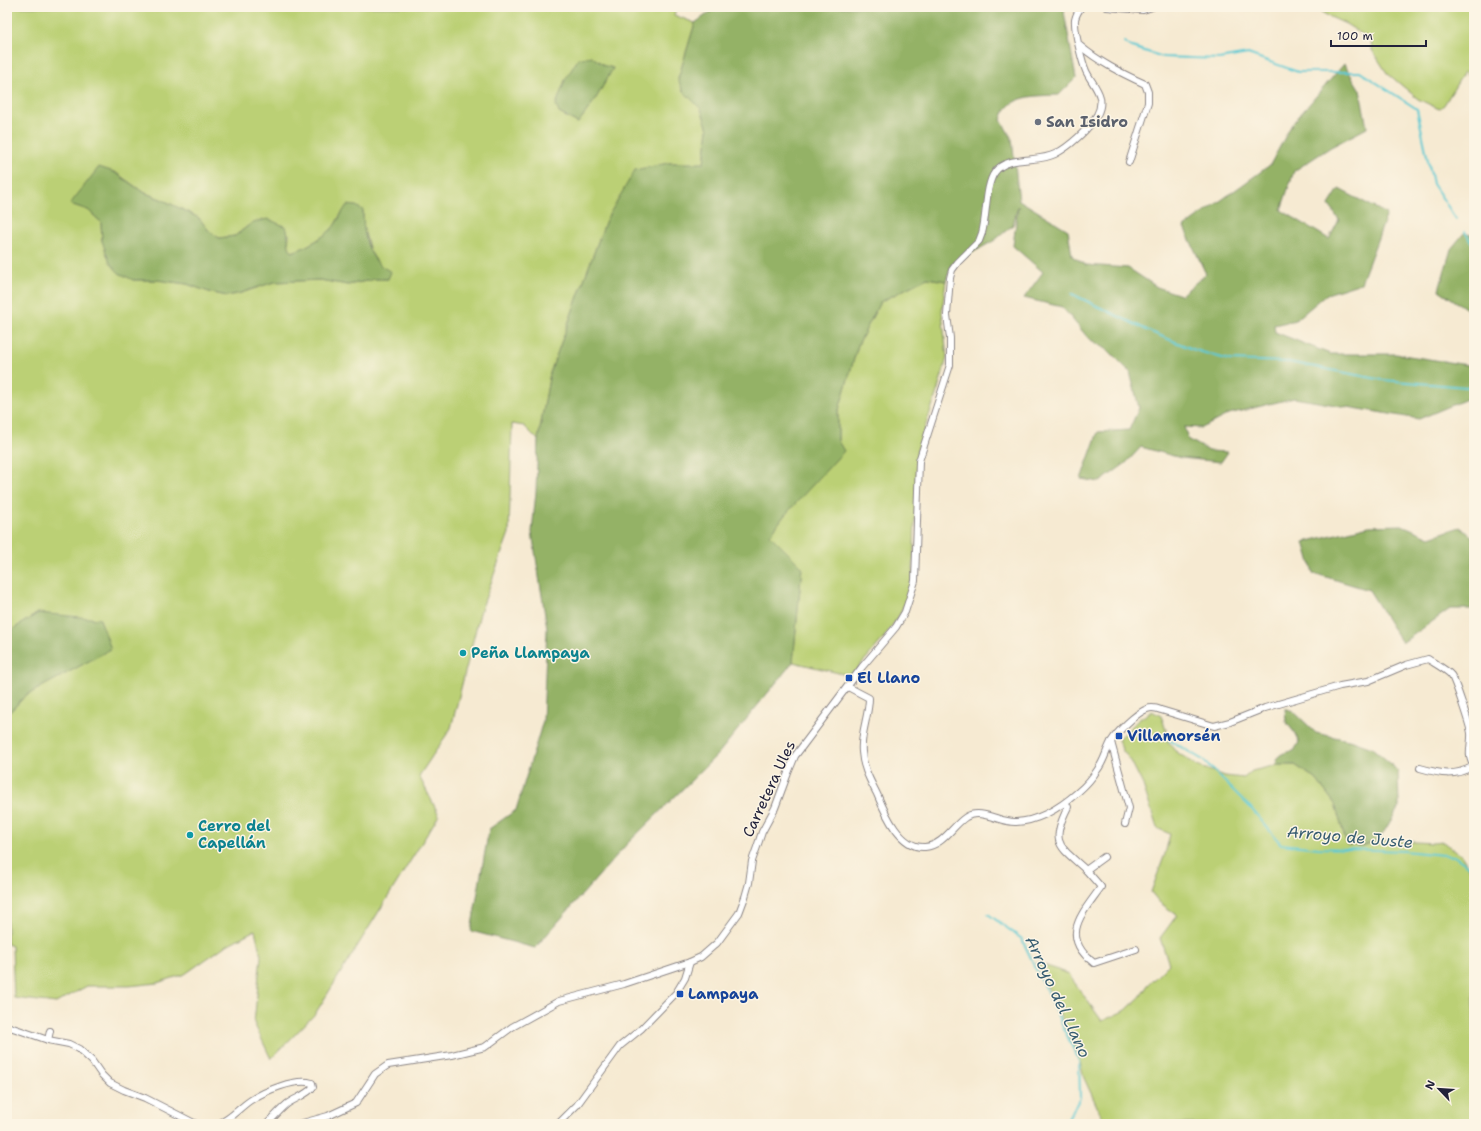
<svg xmlns="http://www.w3.org/2000/svg" width="1481" height="1131" viewBox="0 0 1481 1131" font-family="'Shantell Sans',sans-serif">
	<style>
		.green { fill: #bbd074; stroke: #6e7958; fill-rule: evenodd }
		.forest { fill: #94b266; stroke: #5b6a50 }
		.lines { fill: none; stroke-linecap: round; stroke-linejoin: round }
		.stream { stroke: #5dcad4; stroke-width: 2 }
		.street-casing { stroke: #8c8686; stroke-width: 8 }
		.street { stroke: #fff; stroke-width: 6 }
		.worship-dot { fill: #6b7280; stroke: #fcf5e5; stroke-width: 1.5 }
		.culture-dot { fill: #0f9aa8; stroke: #fcf5e5; stroke-width: 1.5 }
		.transit-dot { fill: #1a4fb4; stroke: #fcf5e5; stroke-width: 1.5 }
		.labels { text-anchor: middle; dominant-baseline: central; stroke-width: 3; stroke-linejoin: round; paint-order: stroke }
		.worship-label { font-size: 15px; font-weight: bold; fill: #5b616d; stroke: #fcf5e5; text-anchor: start }
		.culture-label { font-size: 15px; font-weight: bold; fill: #0d838f; stroke: #fcf5e5; text-anchor: start }
		.transit-label { font-size: 15px; font-weight: bold; fill: #164399; stroke: #fcf5e5; text-anchor: start }
		.street-label { font-size: 15px; fill: #22223b; stroke: #fcf5e5 }
		.water-label { font-size: 16px; font-style: italic; fill: #375d71; stroke: #fcf5e5 }
	</style>
	<rect width="100%" height="100%" fill="#fcf5e5"/>
	<filter id="ink" filterUnits="userSpaceOnUse"><feTurbulence type="fractalNoise" baseFrequency=".025" numOctaves="2"/><feDisplacementMap in="SourceGraphic" scale="8" xChannelSelector="R" yChannelSelector="G"/><feConvolveMatrix kernelMatrix="1 2 1 2 8 2 1 2 1" color-interpolation-filters="sRGB"/></filter>
	<filter id="wash" filterUnits="userSpaceOnUse"><feTurbulence type="fractalNoise" baseFrequency=".012" numOctaves="4" result="noise"/><feDisplacementMap in="SourceGraphic" scale="16" xChannelSelector="R" yChannelSelector="G"/><feGaussianBlur stdDeviation="0.9" result="paint"/><feColorMatrix in="noise" values="0 0 0 0 0 0 0 0 0 0 0 0 0 0 0 0 0 1.4 0 .05"/><feComposite in="paint" operator="in"/></filter>
	<g filter="url(#wash)">
		<rect width="100%" height="100%" fill="#f6ead2"/>
		<g class="green">
			<path d="M7,7H677L674,15L695,23L678,79L683,91L701,109L708,129L704,164L668,163L606,220L550,373L538,440L524,426L512,424L509,533L480,613L451,728L419,776L439,815L315,1014L271,1059L254,1023L261,956L255,930L225,946L185,974L157,983L129,986H87L56,1003L14,998L12,946L7,944V715L25,696L110,649L38,613L7,633ZM591,56L605,66L613,68L595,100L578,123L559,113ZM115,172L143,192L163,200L199,218L209,231L219,238L235,236L253,222L289,234L288,247L292,252C304,248 324,238 333,228C336,224 338,218 341,214L363,210V226L370,251L388,279H375L348,285L320,280L274,282L241,293L227,296L209,292L187,284L157,280H133L102,241L101,222L88,210L71,204Z"/>
			<polygon points="1316,7 1474,7 1474,82 1464,72 1444,105 1439,109 1418,99 1387,73 1372,50 1371,40 1346,24 1328,16 1315,8"/>
			<polygon points="927,278 946,281 942,312 947,358 938,389 917,451 913,579 906,600 900,614 883,639 851,676 793,662 802,567 770,535 838,441 838,413 858,345 880,302"/>
			<polygon points="1152,711 1161,716 1166,729 1166,738 1174,750 1197,766 1225,776 1244,778 1252,771 1277,765 1295,765 1316,779 1335,804 1347,845 1363,846 1379,840 1433,843 1443,842 1461,855 1474,876 1474,1124 1105,1124 1084,1078 1077,1052 1038,966 1037,963 1059,970 1069,975 1102,1021 1126,1010 1140,997 1148,985 1169,964 1160,938 1177,915 1159,902 1151,892 1165,854 1170,834 1157,828 1143,785 1131,761 1123,751 1118,740 1138,720"/>
		</g>
		<g class="forest">
			<path d="M717,7H1066L1064,12L1076,78L1059,95C1037,96 1007,94 1001,120L1012,139L1019,200L1068,230L1072,256L1086,265L1128,268L1157,287L1181,295L1206,274L1184,227L1270,165L1292,124L1344,64L1360,90L1367,128L1331,147L1294,171L1281,210L1329,239L1339,220L1329,205L1339,189L1387,214L1361,283L1327,294L1296,320L1274,325L1275,332L1330,354H1396L1474,366V396L1419,419L1294,398L1229,414L1202,428L1184,427L1188,439L1209,451L1228,452L1221,462L1181,458L1141,447L1126,463L1100,482L1081,479L1098,432L1129,430L1139,408L1130,372L1108,350L1089,339L1062,307L1024,298L1043,272L1013,246L1018,206L1013,225L995,240L952,264L946,281L927,278L880,302L858,345L838,413V441L844,451L784,516L770,535L802,567L793,662L718,754L626,845L535,948L471,931L489,829L516,810L543,721L547,628L532,532L536,492L538,440L550,373L606,220L635,170L668,163H704L708,129L701,109L683,91L678,79L695,23Z"/>
			<polygon points="591,56 605,66 613,68 595,100 578,123 559,113 556,105 565,80 578,59"/>
			<path d="M99,167L114,172L143,192L163,200L199,218L209,231L219,238L235,236L253,222L268,219L286,227C290,237 286,244 292,252C303,249 327,236 334,226C339,219 342,212 347,205L356,206L363,210C363,228 365,249 378,263C381,267 387,269 391,272L388,279H375L348,285L320,280L274,282L241,293L227,296L209,292L187,284L157,280H133L119,273L110,263L102,241L101,222L88,210L70,204Z"/>
			<polygon points="1464,233 1474,236 1474,314 1439,290 1451,249"/>
			<polygon points="1402,525 1430,537 1460,527 1474,538 1474,609 1450,609 1402,643 1369,590 1313,573 1304,542 1369,526"/>
			<polygon points="38,613 100,619 111,649 25,696 7,715 7,633"/>
			<path d="M1285,708L1293,711L1316,733L1353,741L1372,748L1390,763L1398,772L1399,807L1379,840L1363,846L1347,845L1335,804L1316,779L1295,765H1277L1276,759C1281,753 1286,752 1294,751L1299,742L1294,732L1286,722Z"/>
		</g>
		<g class="lines">
			<g class="stream">
				<polyline points="1124,42 1132,47 1163,57 1219,59 1248,54 1298,72 1360,72 1417,109 1433,184 1456,219"/>
				<polyline points="1465,232 1474,246"/>
				<polyline points="1072,294 1151,332 1195,350 1229,360 1289,362 1383,380 1466,387 1474,386"/>
				<polyline points="1166,738 1203,760 1250,807 1281,844 1319,848 1404,851 1454,856 1474,870"/>
				<polyline points="988,914 1022,939 1079,1061 1080,1098 1065,1124"/>
			</g>
		</g>
	</g>
	<g filter="url(#ink)">
		<g class="lines">
			<g class="street-casing">
				<g id="street">
					<polyline points="1107,7 1143,10 1152,7"/>
					<path d="M1079,45C1099,62 1121,73 1145,84L1148,92V103L1129,162"/>
					<path d="M848,687L869,698C869,716 860,734 862,752C863,768 870,780 877,794C885,813 900,849 925,847C944,845 952,826 966,817C982,808 1000,823 1016,822C1039,821 1062,806 1078,792C1085,786 1093,777 1098,769C1104,761 1106,751 1111,742C1117,732 1136,713 1147,709C1152,707 1156,708 1161,710L1214,726L1230,722L1265,708L1340,686L1368,681L1406,665L1428,659C1434,663 1447,670 1451,675C1455,680 1470,726 1471,733C1472,745 1466,755 1474,766C1454,777 1441,774 1420,768"/>
					<polyline points="1111,742 1129,808 1125,824"/>
					<path d="M1066,803L1068,807C1049,844 1060,846 1086,870L1104,857"/>
					<path d="M1086,870L1101,887C1082,914 1059,936 1094,963L1136,949"/>
					<polyline points="7,1026 48,1040 69,1044 79,1049 92,1061 101,1074 110,1083 124,1090 145,1098 196,1124"/>
					<polyline points="48,1040 50,1031"/>
					<path d="M218,1124C231,1119 240,1107 251,1100C265,1091 295,1078 312,1083L313,1087C307,1095 295,1098 287,1104C280,1110 273,1118 267,1124"/>
					<path d="M299,1124L328,1116L356,1103L375,1074L388,1065L452,1055L485,1047L512,1027L559,1001L624,984L690,962L701,957L717,943L739,913L745,897L749,883L752,861L757,847L762,832L775,808L788,773L795,756L862,667L896,627L905,612L915,581L919,461L950,365V338L947,315L950,278L952,270L958,262L979,241L982,233C987,216 985,185 995,172C1007,155 1038,163 1055,154C1069,147 1089,129 1097,115C1107,96 1093,86 1086,71C1082,62 1075,33 1075,23C1074,17 1078,12 1081,7"/>
					<polyline points="558,1124 577,1105 620,1046 641,1029 676,993 685,978 690,962"/>
				</g>
			</g>
			<use href="#street" class="street"/>
		</g>
	</g>
	<circle class="worship-dot" cx="1038" cy="122" r="4"/>
	<g class="culture-dot">
		<circle cx="463" cy="653" r="4"/>
		<circle cx="190" cy="835" r="4"/>
	</g>
	<g class="transit-dot">
		<rect x="845" y="674" width="8" height="8" rx="2"/>
		<rect x="1115" y="732" width="8" height="8" rx="2"/>
		<rect x="676" y="990" width="8" height="8" rx="2"/>
	</g>
	<g class="labels">
		<g class="worship-label">
			<text x="1046" y="122">San Isidro</text>
		</g>
		<g class="culture-label">
			<text x="471" y="653">Peña Llampaya</text>
			<text x="198" y="826">Cerro del<tspan x="198" dy="17">Capellán</tspan></text>
		</g>
		<g class="transit-label">
			<text x="857" y="678">El Llano</text>
			<text x="1127" y="736">Villamorsén</text>
			<text x="688" y="994">Lampaya</text>
		</g>
		<g class="street-label">
			<text transform="translate(769 789) rotate(-65)">Carretera Ules</text>
		</g>
		<g class="water-label">
			<text transform="translate(1350 837) rotate(5)">Arroyo de Juste</text>
			<text transform="translate(1058 997) rotate(65)">Arroyo del Llano</text>
		</g>
	</g>
	<rect width="1481" height="1131" fill="none" stroke="#fcf5e5" stroke-width="24"/>
	<g transform="translate(1439 1089) rotate(295)" stroke="#fcf5e5" stroke-width="3" paint-order="stroke">
	<path d="M0-3L7 15L0 10L-7 15Z" fill="#22223b"/>
	<text y="-6" font-size="11" font-weight="bold" text-anchor="middle" fill="#22223b">N</text>
	</g>
	<path d="M1331 40v6h95v-6" fill="none" stroke="#22223b" stroke-width="2"/>
	<text x="1337" y="40" font-size="12" fill="#22223b" stroke="#fcf5e5" stroke-width="3" paint-order="stroke">100 m</text>
</svg>
